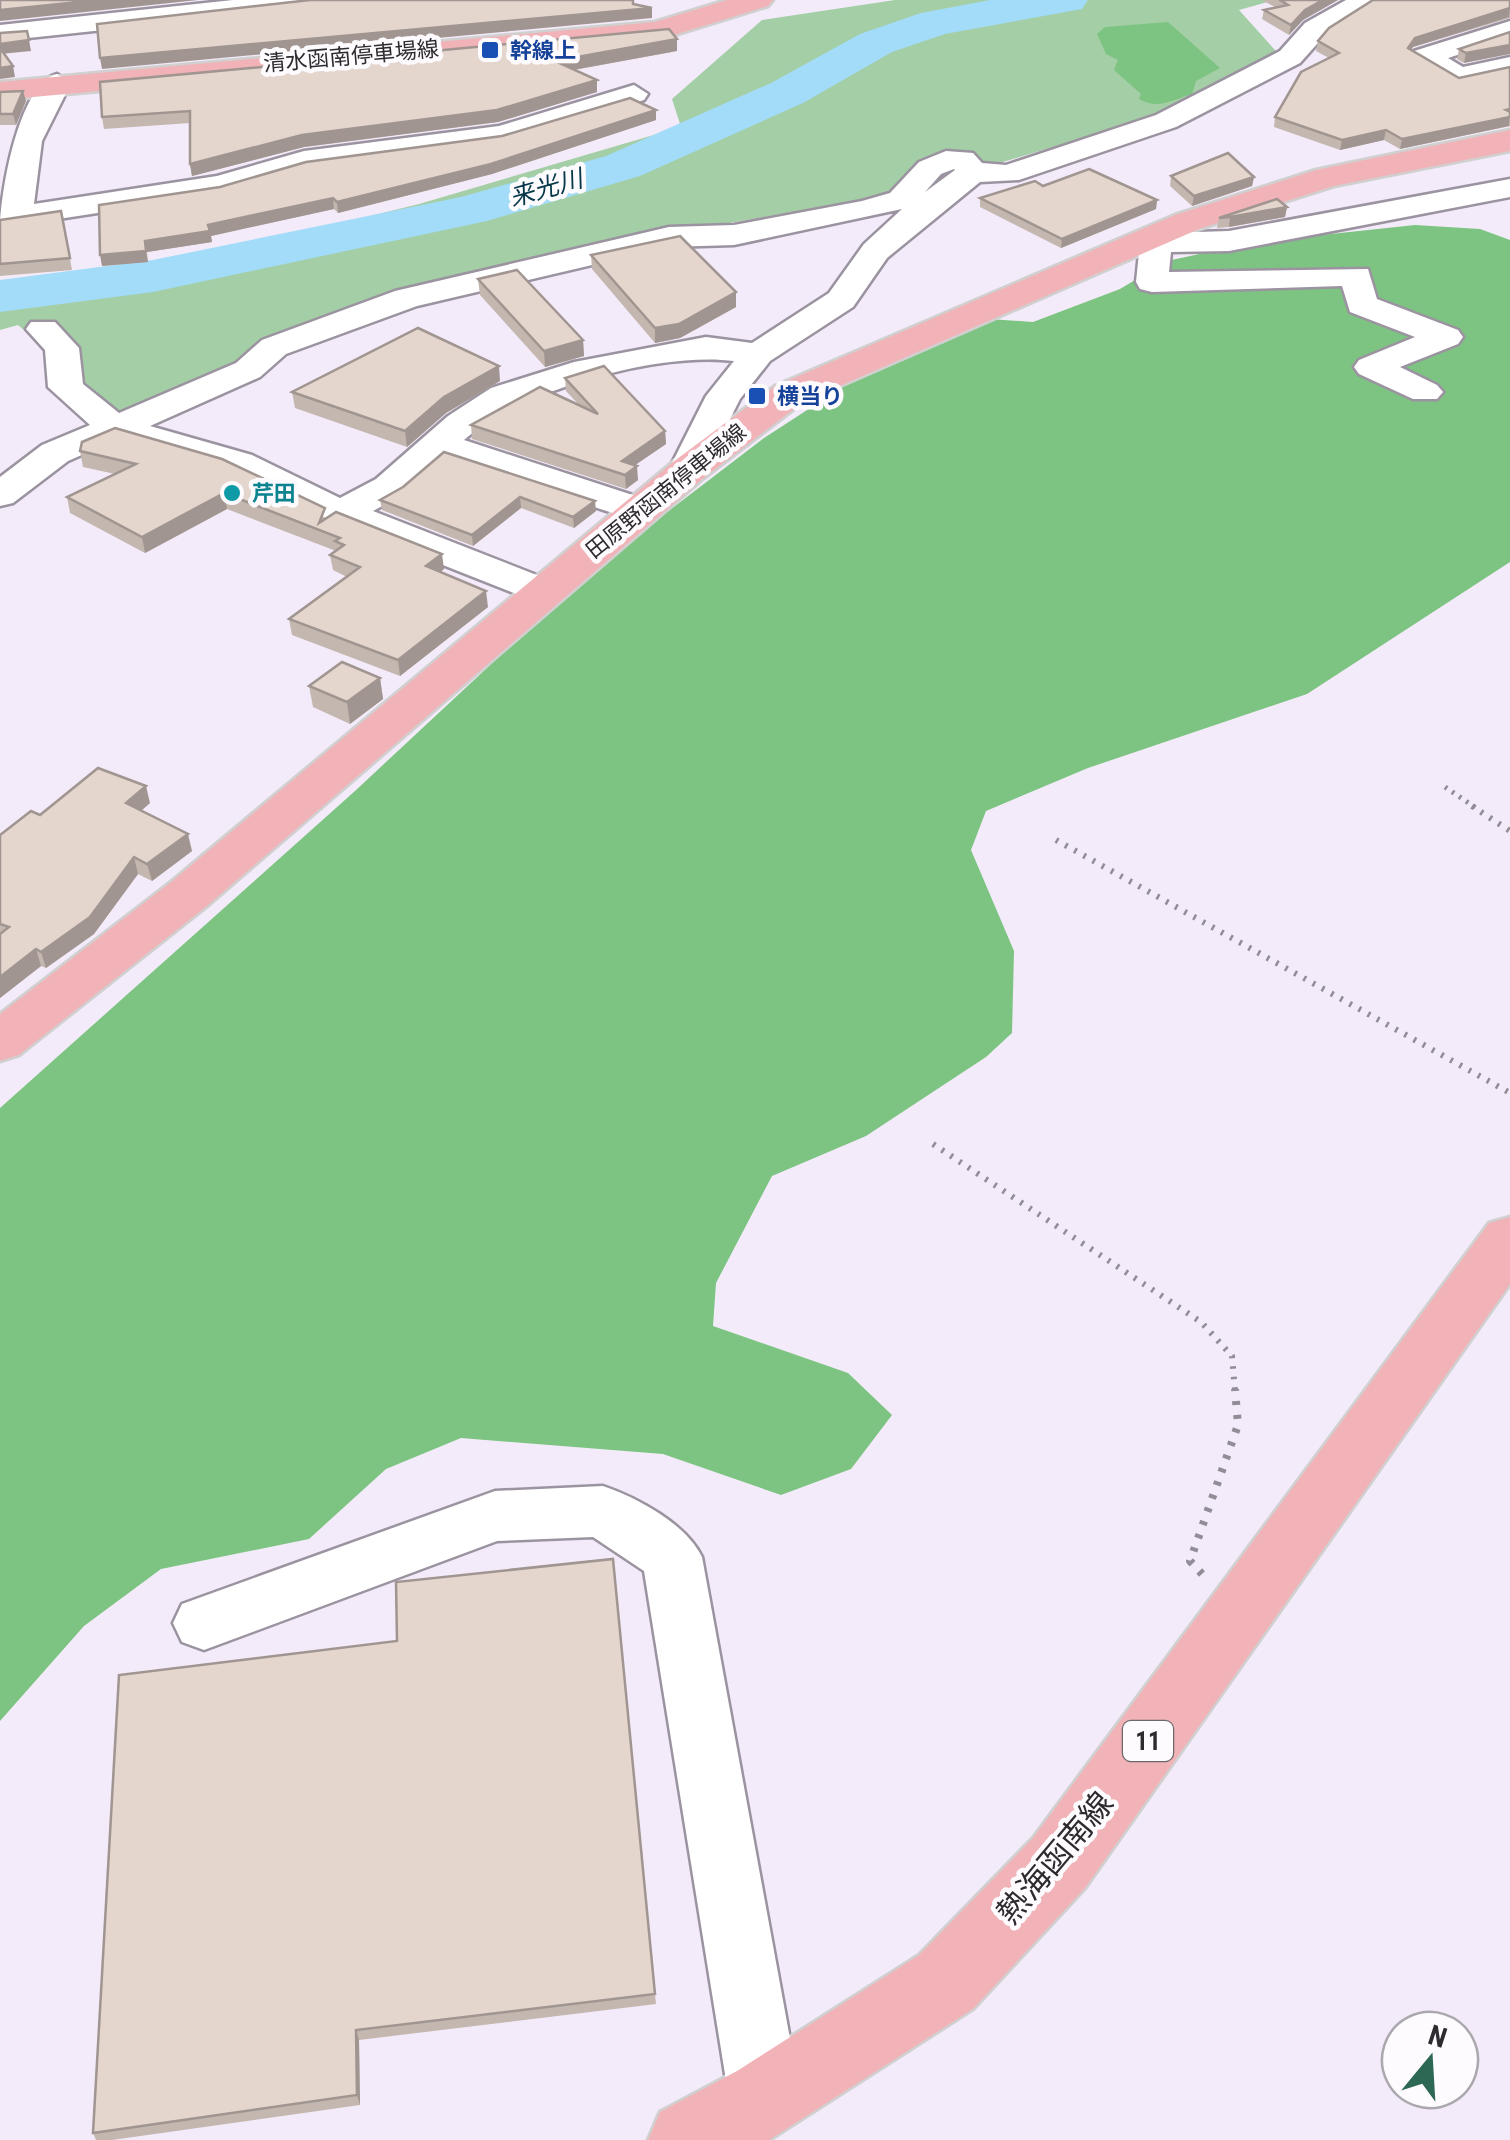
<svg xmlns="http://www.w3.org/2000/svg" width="1510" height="2140" viewBox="0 0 1510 2140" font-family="'Roboto Condensed','Noto Sans JP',sans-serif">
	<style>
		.green { fill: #a4cea6 }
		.forest { fill: #7dc482 }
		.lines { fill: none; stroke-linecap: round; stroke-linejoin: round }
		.river { fill: #a2dcf8; fill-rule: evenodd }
		.minor-casing { stroke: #9b93a0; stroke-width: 5 }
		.major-casing { stroke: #d1d0d1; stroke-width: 5 }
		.path-far2 { stroke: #928c96; stroke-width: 5; stroke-dasharray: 2.5 6; stroke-linecap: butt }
		.path-far1 { stroke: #928c96; stroke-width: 6; stroke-dasharray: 2.5 8; stroke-linecap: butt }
		.path { stroke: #928c96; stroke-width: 8; stroke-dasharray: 4 10; stroke-linecap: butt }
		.minor { fill: #fff; fill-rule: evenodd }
		.major { fill: #f1b3b7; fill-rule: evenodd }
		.wall { fill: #c4b7b0 }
		.shaded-wall { fill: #a09590 }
		.building { fill: #e4d5cd; stroke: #a09590; stroke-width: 2.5 }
		.transit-dot { fill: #1a4fb4; stroke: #fdfbfe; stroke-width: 4 }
		.culture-dot { fill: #0f9aa8; stroke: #fdfbfe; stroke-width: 4 }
		.labels { text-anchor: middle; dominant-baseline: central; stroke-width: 9; stroke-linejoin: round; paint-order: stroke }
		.far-transit-label { font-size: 22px; font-weight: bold; fill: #164399; stroke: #fdfbfe; text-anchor: start }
		.far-street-label { font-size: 22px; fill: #2e2b30; stroke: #fdfbfe }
		.far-culture-label { font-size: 22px; font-weight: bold; fill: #0d838f; stroke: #fdfbfe; text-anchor: start }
		.far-water-label { font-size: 25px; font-style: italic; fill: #06384a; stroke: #fdfbfe }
		.shield { fill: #fdfbfe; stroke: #6c696e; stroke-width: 2.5 }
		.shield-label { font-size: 25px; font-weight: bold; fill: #2e2b30 }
		.near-street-label { font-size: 32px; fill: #2e2b30; stroke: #fdfbfe }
	</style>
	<rect width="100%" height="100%" fill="#f3ebf9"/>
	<polygon class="green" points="895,0 1275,0 1239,10 1282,58 1152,118 887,196 630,240 291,328 232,368 124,416 18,325 0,330 0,287 143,272 419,204 681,127 672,99 762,20"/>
	<g class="forest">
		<path d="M1168,22L1220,68L1196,81L1192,94C1172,100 1158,110 1139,99L1141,94L1114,70L1118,60L1106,54L1097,34L1105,27Z"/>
		<polygon points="1415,225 1480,229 1510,240 1510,562 1307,694 1088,768 986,811 971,850 1014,951 1012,1033 986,1057 866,1136 772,1176 716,1283 713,1326 848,1373 892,1415 851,1469 781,1495 663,1454 461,1438 386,1469 309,1539 161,1569 84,1626 0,1721 0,1108 355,791 594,568 764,438 875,366 989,319 1033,322 1120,289 1167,261 1255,242"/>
	</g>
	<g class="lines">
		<polygon class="river" points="990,0 1088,0 1082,9 945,34 892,52 803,103 640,176 487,221 153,292 0,312 0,280 153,260 461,197 606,156 771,83 860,34 921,13"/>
		<g class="minor-casing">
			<g id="minor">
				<polygon points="233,0 322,0 309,8 0,41 0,25"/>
				<path d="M1346,0H1379L1325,35L1300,63L1176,127L1019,180L980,182L887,258L853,307L770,361L740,399L700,479H674L668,471L706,396L734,361C660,351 521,390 464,440L654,502L660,510L654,518H628L444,458L402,495L373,511L557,583L563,591L557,599H529L316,515L226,471L118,439L68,461L13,503L0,506V477L42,445L90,425L48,387L45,350L26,329L31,322H55L79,348L83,384L119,413L236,363L262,340L395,291L669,227L734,225L862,201L890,193L919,162L946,151L973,153L982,163L1006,165L1156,115L1280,51L1305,23ZM954,169L955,170L925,192L941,174ZM902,209L864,244L829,293L752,343L706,337L574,362L491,388L448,416L376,479L340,498L252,455L150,426L260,377L286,354L417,306L669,247L734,245Z"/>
				<polygon points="1510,21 1510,38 1448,58 1463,67 1510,57 1510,73 1459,85 1410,57 1414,51"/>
				<path d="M57,74L71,83L42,141L34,204L217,176L304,151L499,126L634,85L648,94L644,100L502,143L307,169L221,194L0,228C0,196 18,84 57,74Z"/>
				<polygon points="1510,179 1510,197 1229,251 1171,252 1169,272 1368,269 1377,299 1458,330 1463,337 1458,344 1400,367 1437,385 1443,392 1437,399 1413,399 1359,374 1354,367 1359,360 1415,337 1350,312 1342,286 1152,292 1140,289 1136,282 1139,253 1122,251 1117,244 1133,234 1229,231"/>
				<path d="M603,1486C638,1498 686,1524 702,1557L801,2099L791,2125L765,2135L739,2125L729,2099L644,1571L593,1537L497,1541L204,1650L182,1642L173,1623L182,1604L495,1491Z"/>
			</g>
		</g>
		<g class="major-casing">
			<g id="major">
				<polygon points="727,0 773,0 768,6 658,40 0,100 0,82 655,22"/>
				<polygon points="1510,130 1510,151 1334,186 1199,229 803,402 701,480 207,906 19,1055 0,1061 0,1014 171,882 673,462 775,386 1175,215 1316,170"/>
				<polygon points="1510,1217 1510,1284 1085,1888 973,2009 769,2140 648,2140 660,2112 737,2071 919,1955 1033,1838 1489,1223"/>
			</g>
		</g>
		<polyline class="path-far2" points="1445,787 1476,808"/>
		<g class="path-far1">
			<polyline points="1472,806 1510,831"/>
			<polyline points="1056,840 1510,1093"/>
			<polyline points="933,1144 1201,1322 1232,1356 1235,1391"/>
		</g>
		<polyline class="path" points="1202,1574 1190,1561 1238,1425 1235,1389"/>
		<use href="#minor" class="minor"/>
		<use href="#major" class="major"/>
	</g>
	<g class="wall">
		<polygon points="1262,0 1338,0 1303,20 1289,35 1262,19 1264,10 1275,7"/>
		<polygon points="1510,0 1510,18 1413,47 1411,50 1459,78 1510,67 1510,126 1400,149 1384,140 1340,150 1274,127 1275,117 1329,58 1316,51 1318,41"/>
		<polygon points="1510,32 1464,63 1457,59 1459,49"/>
		<polygon points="677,51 574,70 597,80 597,92 498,122 304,147 192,176 190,164 190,123 104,129 102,117"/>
		<polygon points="23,91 26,101 16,125 0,125 0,92"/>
		<polygon points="656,110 656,120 492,174 338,213 334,209 211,236 212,242 147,252 148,262 102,266 220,187"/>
		<polygon points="1171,176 1254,177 1252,186 1192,206 1170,186"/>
		<polygon points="1043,186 1157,200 1156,209 1061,248 980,207 980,198"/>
		<polygon points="1287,207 1285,217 1229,227 1217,228 1219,218"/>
		<polygon points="61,211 72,270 0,276 0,220"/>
		<polygon points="591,255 736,292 736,307 680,338 655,343 592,269"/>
		<polygon points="478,279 583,340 584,356 545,367 480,295"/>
		<polygon points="565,378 665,431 666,444 635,465 638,480 626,489 472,439 471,425 579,405 566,391"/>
		<polygon points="500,381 446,413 407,447 295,408 292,392"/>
		<polygon points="82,442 327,518 444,569 440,572 488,607 400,676 292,635 289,619 347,577 333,570 330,555 336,551 227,509 145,553 70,513 67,497 115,474 83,467 80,451"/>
		<polygon points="444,452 596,511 574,528 521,508 473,546 382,510 380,500 403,487"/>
		<polygon points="380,678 383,699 350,724 313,707 309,686"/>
		<polygon points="150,803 141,811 192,851 152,881 138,874 94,934 46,968 41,966 0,998 0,835 40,815"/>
		<polygon points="613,1559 656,2004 359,2040 360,2105 112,2140 96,2140 93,2133 397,1641"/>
	</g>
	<g class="shaded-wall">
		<polygon points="99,0 198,0 0,21 0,10"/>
		<polygon points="633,0 634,0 634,10 652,8 652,18 102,69 100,58"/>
		<polygon points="1323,0 1338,0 1303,20 1289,35 1291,25 1305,10"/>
		<polygon points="1510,8 1509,17 1413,47 1406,58 1408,48 1415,38"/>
		<polygon points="677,39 677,51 556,73 555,61"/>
		<polygon points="29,40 31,51 0,54 0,44"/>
		<polygon points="1510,45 1510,54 1464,63 1466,53"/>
		<polygon points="13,66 15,77 0,79 0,68"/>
		<polygon points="597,80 597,92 498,122 304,147 192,176 190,164 302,135"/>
		<polygon points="23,91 26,101 16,125 13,114"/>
		<polygon points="1510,109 1509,126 1400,149 1402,139"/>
		<polygon points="656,110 656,120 492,174 338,213 337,202"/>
		<polygon points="1386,130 1384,140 1340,150 1342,140"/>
		<polygon points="1254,177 1252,186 1192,206 1194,196"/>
		<polygon points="333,198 334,209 211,236 212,242 147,252 145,241 208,225"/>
		<polygon points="1157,200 1156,209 1061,248 1062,239"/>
		<polygon points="1287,207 1285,217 1229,227 1230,217"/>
		<polygon points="146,251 148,262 102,266 100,255"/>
		<polygon points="736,292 736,307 680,338 655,343 655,328"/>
		<polygon points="583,340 584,356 545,367 544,351"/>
		<polygon points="499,366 500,381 446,413 407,447 405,431 444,397"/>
		<polygon points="665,431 666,444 622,474 622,461"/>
		<polygon points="637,466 638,480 626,489 625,475"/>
		<polygon points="224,493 227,509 145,553 142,537"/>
		<polygon points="520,497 521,508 473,546 472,535"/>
		<polygon points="595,501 596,511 574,528 573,517"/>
		<polygon points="442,554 444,569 428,582 426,566"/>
		<polygon points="486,591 488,607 400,676 398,660"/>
		<polygon points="380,678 383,699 350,724 347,702"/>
		<polygon points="146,786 150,803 130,820 126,803"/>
		<polygon points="188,834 192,851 152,881 147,864"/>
		<polygon points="134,857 138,874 94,934 46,968 41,952"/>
		<polygon points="36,949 41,966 0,998 0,977"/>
		<polygon points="356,2030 359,2040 360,2105 357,2095"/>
	</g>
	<g class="building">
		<polygon points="0,0 99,0 0,10"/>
		<polygon points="310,0 633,0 633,4 652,8 100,58 97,24"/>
		<polygon points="1280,0 1323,0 1305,10 1291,25 1264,10 1288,5"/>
		<polygon points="1373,0 1510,0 1510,8 1415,38 1408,48 1459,78 1510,67 1510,109 1506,110 1510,112 1510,117 1402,139 1386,130 1342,140 1275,117 1301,72 1339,53 1318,41 1329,28"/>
		<polygon points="669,29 677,39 555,61 597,80 497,110 302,135 190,164 190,111 102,117 100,82"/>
		<polygon points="27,31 29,40 0,44 0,33"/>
		<polygon points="1510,32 1510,45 1466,53 1459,49"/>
		<polygon points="0,48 13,66 0,68"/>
		<polygon points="23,91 13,114 0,114 0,92"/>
		<polygon points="630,98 656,110 491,164 337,202 333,198 208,225 210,231 145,241 146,251 100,255 99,205 220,187 306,162 502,136"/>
		<polygon points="1228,153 1254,177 1194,196 1171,176"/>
		<polygon points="1089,169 1157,200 1062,239 980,198 1035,181 1043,186"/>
		<polygon points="1277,199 1287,207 1230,217 1219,218"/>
		<polygon points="61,211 70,258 0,264 0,220"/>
		<polygon points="680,236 736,292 679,324 655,328 591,255"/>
		<polygon points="517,270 583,340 544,351 478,279"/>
		<polygon points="418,328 499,366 444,397 405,431 292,392"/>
		<polygon points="604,366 665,431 622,461 637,466 625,475 471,425 540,387 598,414 565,378"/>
		<polygon points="115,428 222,459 325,508 319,523 336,512 442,554 426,566 486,591 398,660 289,619 360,567 330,555 344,545 335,541 340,538 224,493 142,537 67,497 136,464 80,451 82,442"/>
		<polygon points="444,452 595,501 573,517 520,497 472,535 380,500 403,487"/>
		<polygon points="342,662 380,678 347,702 309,686"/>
		<polygon points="98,768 146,786 126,803 188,834 147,864 134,857 90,917 41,952 36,949 0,977 0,934 9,927 0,924 0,835 31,811 40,815"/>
		<polygon points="613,1559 655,1994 356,2030 357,2095 93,2133 119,1675 397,1641 396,1582"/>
	</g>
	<g class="transit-dot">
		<rect x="480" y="40" width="20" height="20" rx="5"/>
		<rect x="747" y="386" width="20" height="20" rx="5"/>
	</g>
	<circle class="culture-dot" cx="232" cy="493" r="10"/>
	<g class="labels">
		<g class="far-transit-label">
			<text x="510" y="50">幹線上</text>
			<text x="777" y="396">横当り</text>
		</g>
		<g class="far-street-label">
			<text transform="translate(351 56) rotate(-5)">清水函南停車場線</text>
			<text transform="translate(666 491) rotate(-39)">田原野函南停車場線</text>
		</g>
		<g class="far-culture-label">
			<text x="252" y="493">芹田</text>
		</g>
		<g class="far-water-label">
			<text transform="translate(546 188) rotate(-16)">来光川</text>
		</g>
		<rect class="shield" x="1123" y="1721" width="50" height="40" rx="8"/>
		<g class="shield-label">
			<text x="1148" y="1741">11</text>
		</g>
		<g class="near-street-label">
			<text transform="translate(1055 1858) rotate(-50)">熱海函南線</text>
		</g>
	</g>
	<g transform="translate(1430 2060) rotate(18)"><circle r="48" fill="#fdfbfe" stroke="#aaa8ac" stroke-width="2.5"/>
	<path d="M0-8L18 38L0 25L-18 38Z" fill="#2c6853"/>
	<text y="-15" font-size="28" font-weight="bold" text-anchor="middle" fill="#2e2b30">N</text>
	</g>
</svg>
